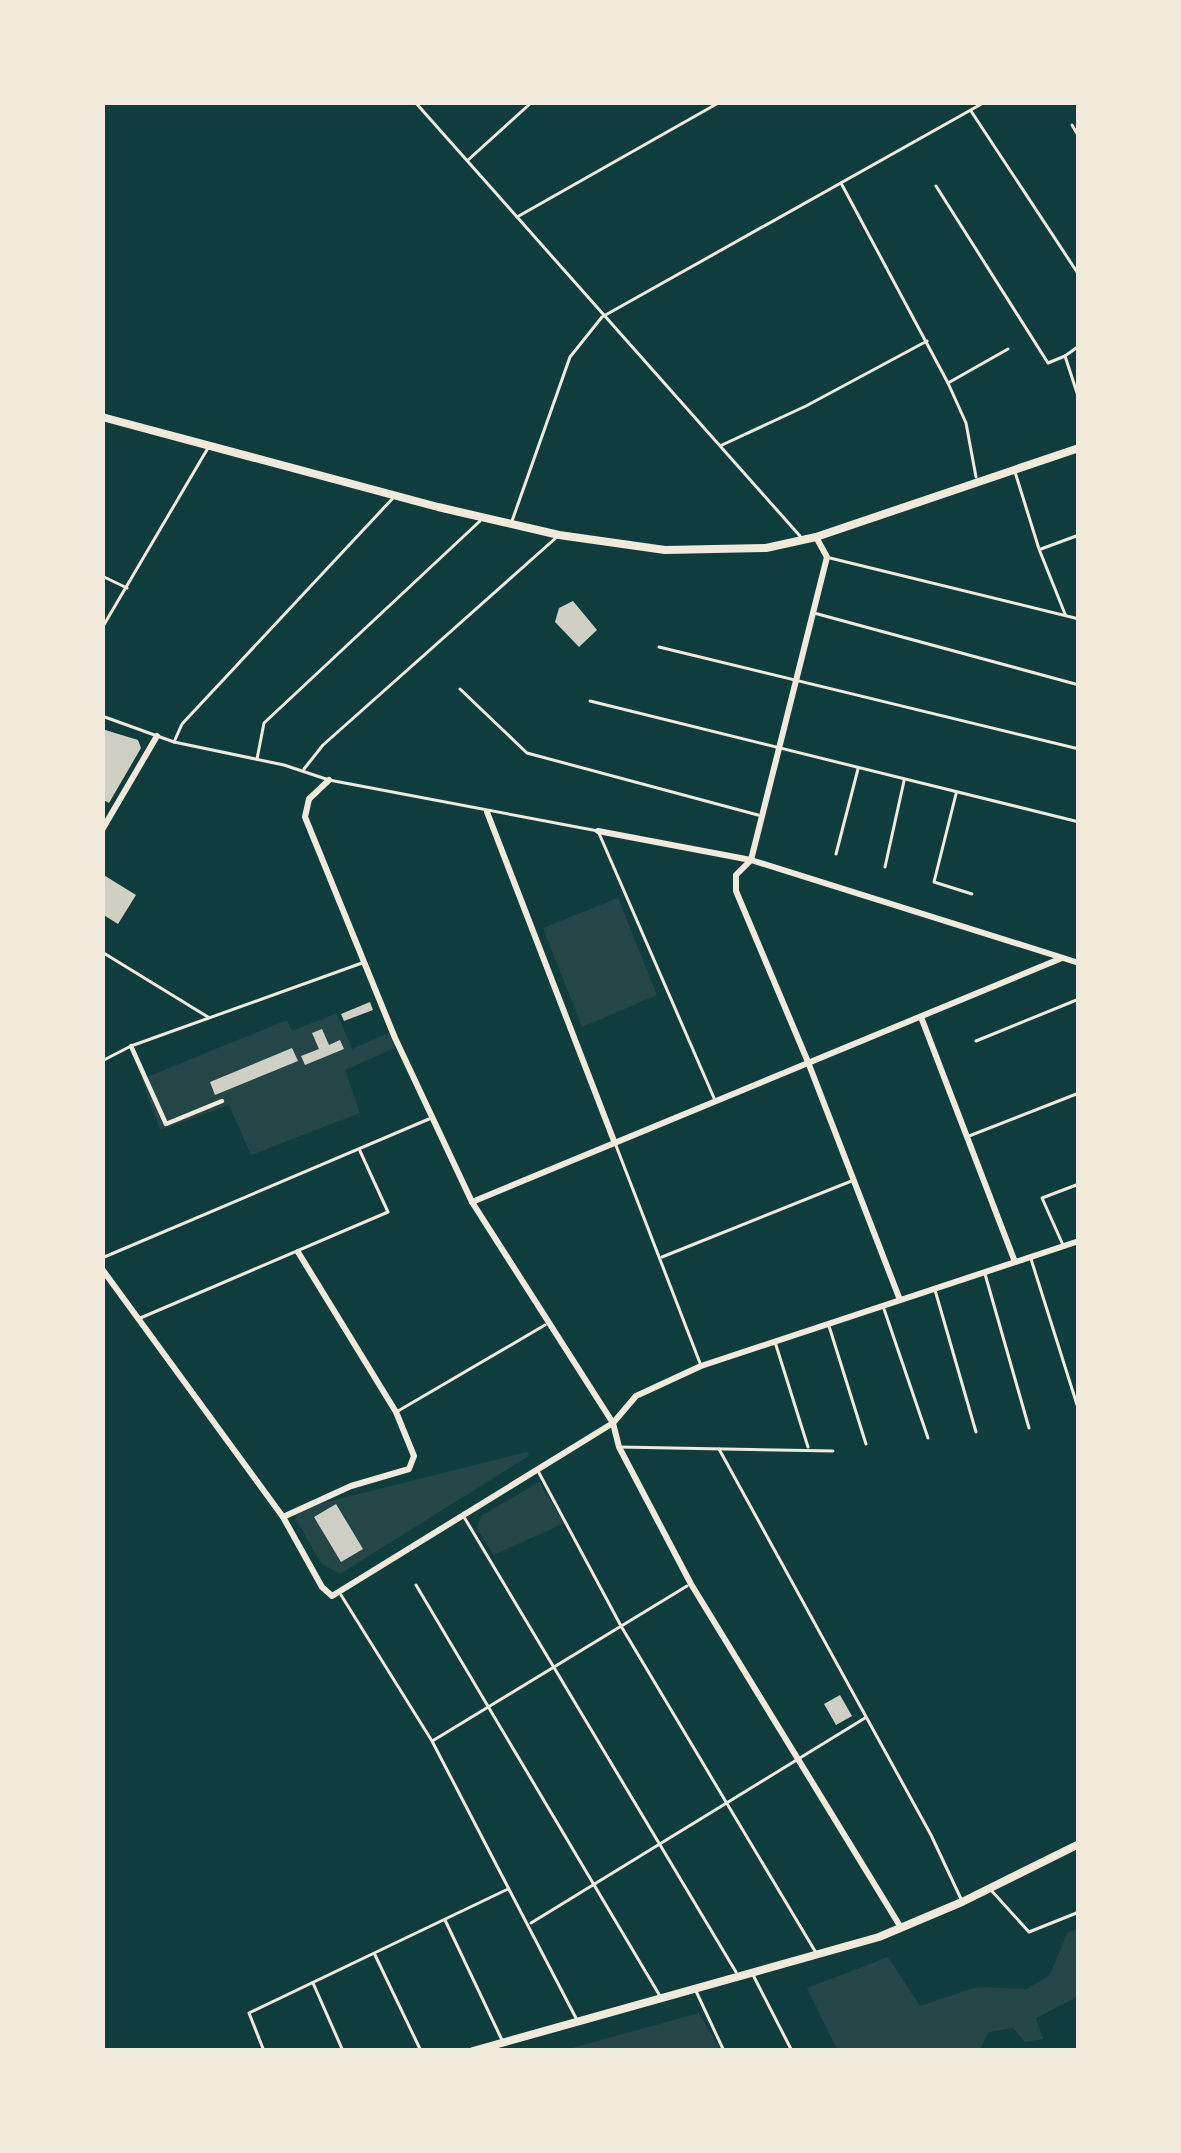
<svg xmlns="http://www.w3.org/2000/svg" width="1181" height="2153" viewBox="0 0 1181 2153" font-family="Barlow,sans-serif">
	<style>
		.green { fill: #244646 }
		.building { fill: #cfcfc3 }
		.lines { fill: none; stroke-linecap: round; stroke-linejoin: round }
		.service { stroke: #f1e9da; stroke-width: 3 }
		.pedestrian { stroke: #f1e9da; stroke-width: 4.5 }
		.minor { stroke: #f1e9da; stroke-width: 6 }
		.tertiary { stroke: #f1e9da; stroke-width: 8 }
	</style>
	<rect width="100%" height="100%" fill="#0f3d3e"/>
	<g class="green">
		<polygon points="618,898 657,995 582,1027 543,928"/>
		<polygon points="337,1013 352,1049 389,1033 395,1048 345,1070 360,1113 251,1155 229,1105 160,1130 142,1079 287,1020 292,1031"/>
		<polygon points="527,1452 529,1456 340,1574 321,1563 295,1518 303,1508"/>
		<polygon points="539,1482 564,1523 494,1555 477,1529 481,1516"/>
		<polygon points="1079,1928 1079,1996 1036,2018 1043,2039 1025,2042 1013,2028 989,2032 979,2051 838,2051 807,1988 888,1957 920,2006 977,1987 1027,1989 1050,1975 1067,1933"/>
		<polygon points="699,2013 721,2051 561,2051"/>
	</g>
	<g class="building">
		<polygon points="573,601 597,630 579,647 555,622 559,608"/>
		<polygon points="102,729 138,740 141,748 109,803 102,799"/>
		<polygon points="102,874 136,895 118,924 102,914"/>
		<polygon points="370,1002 373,1010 344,1021 341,1014"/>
		<polygon points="322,1029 329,1045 340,1040 344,1049 305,1065 301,1056 319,1049 312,1033"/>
		<polygon points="292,1048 298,1061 215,1095 210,1082"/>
		<polygon points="336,1504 363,1549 341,1562 314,1517"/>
		<polygon points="840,1695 852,1716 836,1725 824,1704"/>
	</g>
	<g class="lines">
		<g class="service">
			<polyline points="415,102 800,536"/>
			<polyline points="971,111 1079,275"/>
			<polyline points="1072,125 1079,137"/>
			<polyline points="468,160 532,102"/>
			<polyline points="841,183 948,383 966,423 976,477"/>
			<polyline points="936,186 1048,363 1065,356"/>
			<polyline points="517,217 720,102"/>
			<polyline points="1079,346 1065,356 1079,399"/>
			<polyline points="948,383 1008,349"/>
			<polyline points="722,445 806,406 927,341"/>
			<polyline points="1015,472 1039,549 1065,614"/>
			<polyline points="512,521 570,357 602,317 985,102"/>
			<polyline points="1041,549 1079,535"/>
			<polyline points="830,558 1079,619"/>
			<polyline points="102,576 127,588"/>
			<polyline points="814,613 1079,685"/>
			<polyline points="102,628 208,448"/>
			<polyline points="659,647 1079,749"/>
			<polyline points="460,689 527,753 758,815"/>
			<polyline points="590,701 1079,822"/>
			<polyline points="102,716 174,742 284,765 329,780 598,831 714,1098"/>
			<polyline points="174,742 182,724 394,497"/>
			<polyline points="257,759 264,723 480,521"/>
			<polyline points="304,769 323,745 558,536"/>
			<polyline points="956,794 934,882 972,894"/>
			<polyline points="836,854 858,769"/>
			<polyline points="885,867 904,781"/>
			<polyline points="102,952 208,1017"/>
			<polyline points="976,1041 1079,999"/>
			<polyline points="102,1061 131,1046 362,963"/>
			<polyline points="969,1136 1079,1093"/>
			<polyline points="615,1143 700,1363"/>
			<polyline points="1063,1245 1042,1198 1079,1184"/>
			<polyline points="662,1257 854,1180"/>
			<polyline points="102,1258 429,1119"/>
			<polyline points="1031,1259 1079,1411"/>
			<polyline points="985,1274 1029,1428"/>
			<polyline points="935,1290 976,1432"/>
			<polyline points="884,1309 928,1438"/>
			<polyline points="138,1319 388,1212 360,1151"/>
			<polyline points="829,1326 866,1444"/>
			<polyline points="775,1342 808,1447"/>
			<polyline points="398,1411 545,1325"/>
			<polyline points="619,1447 833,1451"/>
			<polyline points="719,1449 931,1835 962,1901"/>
			<polyline points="538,1471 621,1626 815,1951"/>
			<polyline points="464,1517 736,1972"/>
			<polyline points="416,1585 660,1996"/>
			<polyline points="341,1595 432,1741 578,2022"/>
			<polyline points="434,1740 687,1586"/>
			<polyline points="990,1889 1029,1932 1079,1912"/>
			<polyline points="445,1920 502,2040"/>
			<polyline points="531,1923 865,1718"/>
			<polyline points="375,1955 421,2051"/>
			<polyline points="752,1973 792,2051"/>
			<polyline points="313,1983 343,2051"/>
			<polyline points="695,1989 724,2051"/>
			<polyline points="264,2051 249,2013 508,1889"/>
		</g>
		<polyline class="pedestrian" points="131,1046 166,1124 222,1101"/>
		<g class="minor">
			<polyline points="816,537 827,557 751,860 736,875 736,891 808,1062 900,1300"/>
			<polyline points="329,780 309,799 305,817 395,1038 472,1202 613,1423 619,1447 691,1584 900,1926"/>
			<polyline points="487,812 614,1141"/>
			<polyline points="102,830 157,736"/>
			<polyline points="598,831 751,860 1079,963"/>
			<polyline points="921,1017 1015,1262"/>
			<polyline points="472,1202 1062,958"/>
			<polyline points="102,1269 283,1517 322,1587 332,1596 613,1423 636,1396 701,1366 1079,1241"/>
			<polyline points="283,1517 351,1486 409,1469 414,1456 396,1412 298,1252"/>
		</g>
		<g class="tertiary">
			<polyline points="102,417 438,507 559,535 665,550 766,548 816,537 1079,448"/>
			<polyline points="473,2051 879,1937 962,1902 1079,1844"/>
		</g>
	</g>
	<rect width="1181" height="2153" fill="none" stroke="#f1e9da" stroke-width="210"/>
</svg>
